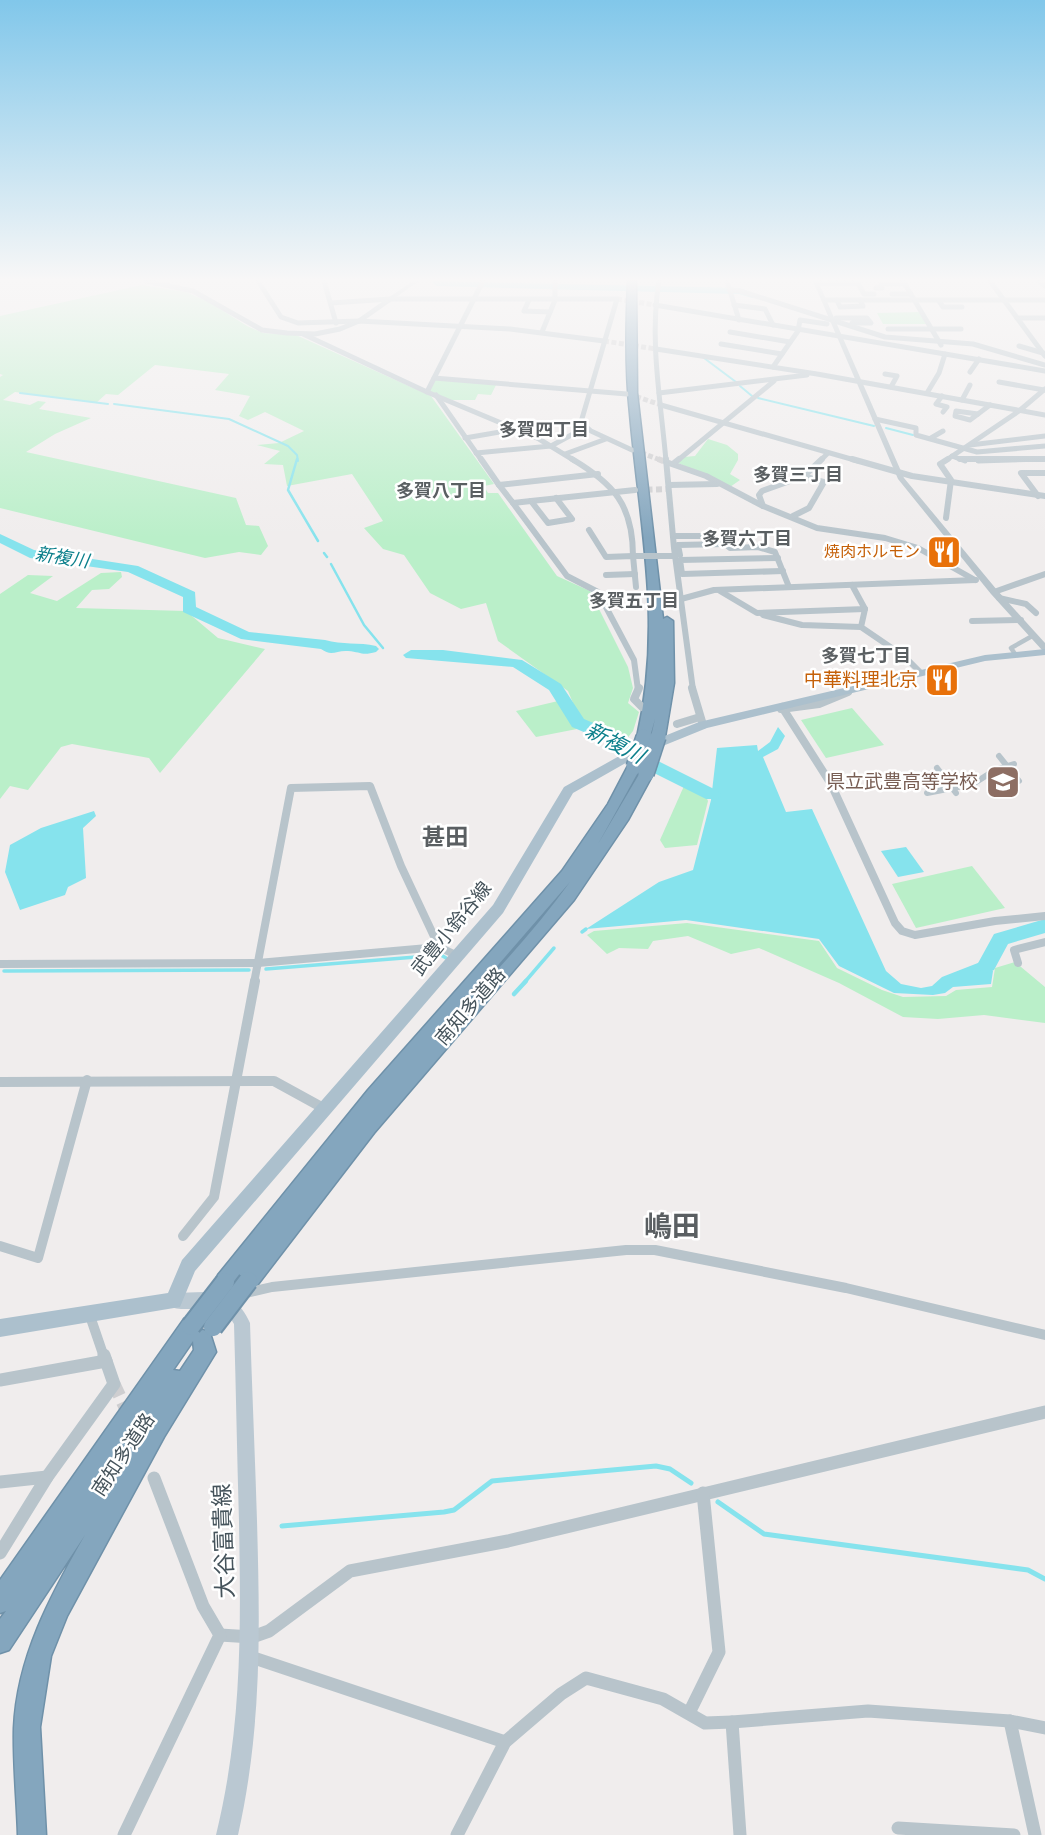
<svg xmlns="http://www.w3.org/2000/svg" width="1045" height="1835" viewBox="0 0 1045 1835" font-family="'Source Sans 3','Noto Sans JP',sans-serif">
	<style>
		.green { fill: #baefc9 }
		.water { fill: #86e3ed }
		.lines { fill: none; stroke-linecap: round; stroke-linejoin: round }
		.stream-far4 { stroke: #86e3ed; stroke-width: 2 }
		.stream-far3 { stroke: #86e3ed; stroke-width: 2.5 }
		.stream-far2 { stroke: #86e3ed; stroke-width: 3.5 }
		.stream-far1 { stroke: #86e3ed; stroke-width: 4.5 }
		.stream { stroke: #86e3ed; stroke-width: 5 }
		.river { fill: #86e3ed; fill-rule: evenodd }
		.minor-tunnel-far2 { stroke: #ceced0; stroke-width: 5; stroke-dasharray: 5 2.5; stroke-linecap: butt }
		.minor-tunnel-far1 { stroke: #ceced0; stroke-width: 6; stroke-dasharray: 6 3.5; stroke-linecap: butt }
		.minor-tunnel { stroke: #ceced0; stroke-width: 13; stroke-dasharray: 13 7; stroke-linecap: butt }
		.motorway-casing { stroke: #6f91a9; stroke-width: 3 }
		.pedestrian-far1 { stroke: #b8c4cb; stroke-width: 4.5 }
		.pedestrian { stroke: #b8c4cb; stroke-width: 6 }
		.minor-far4 { stroke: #b8c4cb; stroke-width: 5 }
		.minor-far3 { stroke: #b8c4cb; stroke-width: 6 }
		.minor-far2 { stroke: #b8c4cb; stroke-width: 8 }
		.minor-far1 { stroke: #b8c4cb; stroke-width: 10 }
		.minor { stroke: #b8c4cb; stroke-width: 13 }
		.tertiary { fill: #b8c4cb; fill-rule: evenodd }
		.secondary { fill: #bac8d2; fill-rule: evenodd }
		.primary { fill: #acc0cd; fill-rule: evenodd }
		.motorway { fill: #84a6be; fill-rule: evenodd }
		.motorway-bridge-far1-casing { stroke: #6f91a9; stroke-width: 18; stroke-linecap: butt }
		.motorway-bridge-casing { stroke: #6f91a9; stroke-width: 22; stroke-linecap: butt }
		.pedestrian-bridge { stroke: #b8c4cb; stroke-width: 6 }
		.minor-bridge { stroke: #b8c4cb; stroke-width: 6 }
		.motorway-bridge-far1 { stroke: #84a6be; stroke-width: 15 }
		.motorway-bridge { stroke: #84a6be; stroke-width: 18 }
		.labels { text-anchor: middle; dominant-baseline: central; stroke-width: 5; stroke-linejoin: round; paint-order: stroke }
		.far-food-label { font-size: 16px; fill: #c56008; stroke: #fff; text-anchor: end }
		.far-neighbourhood-label { font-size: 18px; font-weight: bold; fill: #5a5f62; stroke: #fff }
		.far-water-label { font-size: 18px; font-style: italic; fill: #0b7f8b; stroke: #fff }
		.food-label { font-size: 19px; fill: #c56008; stroke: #fff; text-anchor: end }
		.education-label { font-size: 19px; fill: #785e54; stroke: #fff; text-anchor: end }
		.street-label { font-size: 19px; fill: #45535b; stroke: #fff }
		.water-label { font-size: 21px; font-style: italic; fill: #0b7f8b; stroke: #fff }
		.quarter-label { font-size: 23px; font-weight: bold; fill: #5a5f62; stroke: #fff }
		.near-street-label { font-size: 23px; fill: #45535b; stroke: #fff }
		.near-quarter-label { font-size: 28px; font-weight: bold; fill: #5a5f62; stroke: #fff }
	</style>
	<rect width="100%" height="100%" fill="#f0eded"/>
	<g class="green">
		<polygon points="142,285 186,292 209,302 247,326 263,333 296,335 431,396 494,484 484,486 488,493 498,493 557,576 590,591 628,667 633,688 628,703 639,712 633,731 625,741 581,722 568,691 498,641 486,603 461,609 430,593 404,555 383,549 364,528 383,521 352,474 287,486 283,465 264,464 280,451 257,445 279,443 304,431 265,412 248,420 239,416 250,396 215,390 229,374 155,365 118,395 106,394 96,403 15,392 3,400 30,405 38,401 46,402 39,409 91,418 55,434 26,452 236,498 246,525 259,526 268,546 261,555 239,552 205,558 0,508 0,377 3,375 0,374 0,316"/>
		<polygon points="921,312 928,324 883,324 877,313"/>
		<polygon points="434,378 497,383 491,395 478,394 475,400 446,400 427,392"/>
		<polygon points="708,439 727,445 738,454 738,460 730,474 740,480 730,487 678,463 684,457 695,456"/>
		<polygon points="121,572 122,577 109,589 92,590 76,608 186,611 218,638 265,649 160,773 149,758 72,744 61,747 28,790 10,786 0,799 0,594 28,575 53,576 30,593 57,601 101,573"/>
		<polygon points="558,701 577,729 536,737 516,711"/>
		<polygon points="852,708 884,745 826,758 801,720"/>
		<polygon points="684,786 705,794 708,801 697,845 665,848 660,840"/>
		<polygon points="972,866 1005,908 916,928 892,884"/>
		<polygon points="687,923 819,941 837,968 882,990 903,997 946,996 956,990 992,987 995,968 1015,962 1045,987 1045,1023 984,1015 938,1019 903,1017 839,983 759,948 731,954 688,936 653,941 648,949 619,948 607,954 587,935 594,931"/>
	</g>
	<g class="water">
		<polygon points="778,727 785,736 778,749 763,757 786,812 812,809 886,971 901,984 921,988 932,986 942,977 983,961 993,971 991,984 953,987 945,993 933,995 894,993 839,966 819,939 686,920 586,929 659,882 693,870 711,800 717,748 757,745 758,751 770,742"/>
		<polygon points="94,811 96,816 83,828 86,878 68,887 65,895 20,910 5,872 10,845 41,828"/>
		<polygon points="906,847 924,872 898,877 881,851"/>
	</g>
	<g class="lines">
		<g class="stream-far4">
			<polyline points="704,358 736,382"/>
			<polyline points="740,386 752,396"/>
			<polyline points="20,393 108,404"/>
			<polyline points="758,398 874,426"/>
			<polyline points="114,404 229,419 288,446 297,455 298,461"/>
			<polyline points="886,428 913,435"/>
		</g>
		<g class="stream-far3">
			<polyline points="297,459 288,490 318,541"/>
			<polyline points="324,553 327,557"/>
			<polyline points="331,564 364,625 383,648"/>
		</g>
		<g class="stream-far2">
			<polyline points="582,932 586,929"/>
			<polyline points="266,969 441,955 446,958"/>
			<polyline points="4,971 249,970"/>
			<polyline points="524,983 554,948"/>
		</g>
		<polyline class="stream-far1" points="514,994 526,981"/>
		<g class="stream">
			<polyline points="718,1502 764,1534 1028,1570 1045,1579"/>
			<polyline points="282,1526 444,1512 454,1510 492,1481 656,1466 670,1469 691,1483"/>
		</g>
		<g class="river">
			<polygon points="434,281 740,288 757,295 752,298 739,294 437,286 432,283"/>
			<path d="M0,534L34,550L138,566L195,592L196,607L249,632L325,640C342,645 359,642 376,646L379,649L376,652C362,656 361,652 348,651C336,650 332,657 321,649L241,639L183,612V597L128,572L30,558L0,543Z"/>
			<polygon points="411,650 443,650 522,660 561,684 584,719 612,731 632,748 718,791 721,795 718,799 706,799 620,756 600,739 572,727 549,690 513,667 406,658 403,655"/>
			<polygon points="1045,919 1045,933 1008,944 994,970 987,973 980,970 977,965 994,934"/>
		</g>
		<g class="minor-tunnel-far2">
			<polyline points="617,299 655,305"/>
			<polyline points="604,341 656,349"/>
			<polyline points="629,394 661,405"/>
			<polyline points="634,450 663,461"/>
		</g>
		<g class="minor-tunnel-far1">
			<polyline points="658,459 666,462"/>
			<polyline points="637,490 669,489"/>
		</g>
		<polyline class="minor-tunnel" points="114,1384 128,1414"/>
		<g class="motorway-casing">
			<g id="motorway">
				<path d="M628,281H636L637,393L663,619L667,617L673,621L674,683L665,737L658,741L651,737L655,719L649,740L644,741L637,737C663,623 640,528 630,414C625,370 626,325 628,281Z"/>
				<path d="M634,762L641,767L598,844L641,771L646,769L653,774L628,820L574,900L374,1133L255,1288L248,1291L241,1288L238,1281L232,1289L225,1292L218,1289L215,1282L218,1275L368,1090L562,871L608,804L629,764ZM570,882C533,933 489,979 446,1025Z"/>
				<path d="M191,1316L198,1319L201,1326L199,1331L203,1330L210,1333L216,1352L164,1437L67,1616L51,1656L40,1727L46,1835H18C17,1800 13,1763 14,1728C17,1657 51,1595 85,1535L9,1650L0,1653V1619L6,1611L0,1613V1580L184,1319ZM193,1341L194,1350L180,1371L173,1370Z"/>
			</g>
		</g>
		<polyline class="pedestrian-far1" points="1015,654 1011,648 1034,635"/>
		<polyline class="pedestrian" points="927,793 973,784 995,770 1014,764"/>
		<g class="minor-far4">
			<polyline points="146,281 193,291 262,330 287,333 315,334 340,329 359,321 389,300"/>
			<polyline points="258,281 281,317 298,323 359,321 510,329 604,341"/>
			<polyline points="324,281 336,323"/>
			<path d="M659,281C649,340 661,402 666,461"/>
			<polyline points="727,281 739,320"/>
			<polyline points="903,281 941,345"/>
			<polyline points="990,281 1045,356"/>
			<polyline points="1039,281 1045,286"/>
			<polyline points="816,283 858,283 864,294 874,294"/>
			<polyline points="876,288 882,288 881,284 904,284"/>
			<polyline points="729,290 740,291 885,337 973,344 1045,365"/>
			<polyline points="892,294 911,294"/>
			<polyline points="529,300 524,311 550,312"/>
			<polyline points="824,300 1045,300"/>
			<polyline points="837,300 840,307 863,306 860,300"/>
			<polyline points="939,301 943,307 962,307"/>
			<polyline points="331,303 390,299 617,299 581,422 591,431 632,450"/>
			<polyline points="655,305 945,354"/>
			<polyline points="734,305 765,309 773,325"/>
			<polyline points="836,318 867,318 871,323 852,323"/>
			<polyline points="1017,318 1045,318"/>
			<polyline points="888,329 961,329"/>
			<polyline points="542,332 555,300 555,281"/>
			<polyline points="730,332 790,342"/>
			<polyline points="303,334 427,392 539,439 575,461"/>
			<polyline points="721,344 782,354"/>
			<polyline points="1019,346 1043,353"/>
			<polyline points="656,349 817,374 1045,415"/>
			<polyline points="773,367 798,331 800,320 827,324"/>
			<polyline points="970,372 979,359"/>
			<polyline points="885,374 897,376 891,387"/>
			<polyline points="434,378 627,394"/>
			<polyline points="999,382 1044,390"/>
			<polyline points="427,392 483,281"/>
			<polyline points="659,393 807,375"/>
			<polyline points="927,393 939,373 945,354 1045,371"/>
			<polyline points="436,395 482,461"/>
			<polyline points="942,396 936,404 947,407 943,412"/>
			<polyline points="962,400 970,385"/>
			<polyline points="661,405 858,461"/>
			<polygon points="956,411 978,414 970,420 955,416"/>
			<polyline points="978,414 990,405"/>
			<polyline points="875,419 916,428 916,435 977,452 1045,446"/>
			<polyline points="465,438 517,429"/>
			<polyline points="931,438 943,431"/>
			<polyline points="970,445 1045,436"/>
			<polyline points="476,453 551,446 586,427"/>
			<polyline points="565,454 606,439"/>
			<polyline points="952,456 965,461"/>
			<polyline points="677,461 774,381"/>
			<polyline points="820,461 828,453"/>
			<polyline points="945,461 1019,411 1045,389"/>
			<polyline points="978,461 1045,459"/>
		</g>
		<g class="minor-far3">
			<polyline points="481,459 499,485"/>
			<path d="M572,459C614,484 633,505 633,556H644"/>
			<polyline points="666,459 674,548 693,690"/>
			<polyline points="852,459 912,476 1045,496"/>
			<polyline points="960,459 1045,459"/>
			<polyline points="666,462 706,476 763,506 817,528 885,538 918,548 975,580"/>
			<polyline points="674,463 679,459"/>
			<polyline points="669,485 717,484"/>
			<polyline points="1038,496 1021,473 1045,473"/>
			<polyline points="556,498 572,519 548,523 531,501 513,503 499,485 598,474"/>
			<polyline points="531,501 635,490"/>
			<polyline points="513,503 567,576 598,592 634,660 638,690"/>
			<polyline points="763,506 759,495 762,491 804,476 822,459"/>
			<polyline points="793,516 809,508 824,482 804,476"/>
			<polyline points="946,518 951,480 940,464 948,459"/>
			<polyline points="589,530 606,557 633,556 636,587"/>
			<polyline points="673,536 716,536 730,548 758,547 775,552 789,587"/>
			<polyline points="680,555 678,545 724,544"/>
			<polyline points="778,558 680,560 682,574 783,571"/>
			<polyline points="606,575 635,574"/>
			<polyline points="720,591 757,613 865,609 852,585"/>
			<polyline points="994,592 1045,574"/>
			<polyline points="999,598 1026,604 1036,613"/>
			<polyline points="681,599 714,590 976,580"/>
			<polyline points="865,609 861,627 905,657 921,673"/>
			<polyline points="763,615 802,625 861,627"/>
			<polyline points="972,621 1021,620"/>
		</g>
		<g class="minor-far2">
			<polyline points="639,688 634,699 642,707"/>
			<polyline points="692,688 703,725"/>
			<polyline points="782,707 831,784 895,923 902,931 915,935 995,921 1045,916"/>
			<polyline points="781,709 819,704 848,692"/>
			<polyline points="677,724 700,717"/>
			<polyline points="1018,963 1014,950 1045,942"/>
			<polyline points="0,964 258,963 439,947 458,956"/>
			<polyline points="254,983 291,788 370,786 401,866 439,947"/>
		</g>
		<g class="minor-far1">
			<polyline points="0,1082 274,1081 325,1109"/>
			<polyline points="183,1236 214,1197 255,981"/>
			<polyline points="0,1246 38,1258 87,1080"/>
			<polyline points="242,1294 272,1287 626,1250 655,1250 846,1288 1045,1335"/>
			<polyline points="89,1313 104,1357"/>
		</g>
		<g class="minor">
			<polyline points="0,1380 106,1361"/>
			<polyline points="0,1482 47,1477"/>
			<polyline points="0,1553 47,1477 114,1384 104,1355"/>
			<polyline points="220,1635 252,1637 269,1631 350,1571 508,1541 1045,1412"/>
			<polyline points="251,1657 505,1742"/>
			<polyline points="690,1711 719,1652 703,1493"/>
			<polyline points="1010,1721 1035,1835"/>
			<polyline points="898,1828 1014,1835"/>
			<polyline points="124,1835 220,1635 203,1606 154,1478"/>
			<polyline points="457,1835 505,1742 561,1694 586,1678 663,1699 705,1723 732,1722"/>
			<polyline points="740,1835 732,1722 868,1711 1010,1721 1045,1728"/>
		</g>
		<g class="tertiary">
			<polygon points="413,281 419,281 392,300 388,300 388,298"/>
			<polygon points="813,281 818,281 904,478 997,590 1045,643 1045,650 1042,650 991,594 898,479"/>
		</g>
		<path class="secondary" d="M204,1292C227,1294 241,1302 250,1323C252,1389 255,1455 257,1521C260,1630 262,1728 238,1835H216C242,1728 241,1631 239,1522C237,1456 236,1390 234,1324C219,1296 191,1316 168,1306L166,1301L168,1296L174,1293Z"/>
		<polygon class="primary" points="1045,649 1045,655 985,661 707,728 638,756 573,793 503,913 195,1271 180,1307 0,1337 0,1319 168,1293 182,1260 493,905 564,787 630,750 699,722 985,655"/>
		<use href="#motorway" class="motorway"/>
		<g class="motorway-bridge-far1-casing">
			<g id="motorway-bridge-far1">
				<polyline points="634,767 644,737"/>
				<polyline points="646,774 658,737"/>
			</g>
		</g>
		<g class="motorway-bridge-casing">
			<g id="motorway-bridge">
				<polyline points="191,1326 225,1282"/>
				<polyline points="213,1327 248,1281"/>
			</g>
		</g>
		<g class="pedestrian-bridge">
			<polyline points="999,756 1019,781"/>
			<polyline points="937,768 956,793"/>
		</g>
		<polyline class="minor-bridge" points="644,556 675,556"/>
		<use href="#motorway-bridge-far1" class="motorway-bridge-far1"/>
		<use href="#motorway-bridge" class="motorway-bridge"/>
	</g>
	<linearGradient id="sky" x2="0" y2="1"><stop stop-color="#81c7ea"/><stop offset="0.52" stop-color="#f8f7f7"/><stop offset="1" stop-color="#f8f7f7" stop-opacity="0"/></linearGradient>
	<rect width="1045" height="538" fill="url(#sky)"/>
	<defs>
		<g id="restaurant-square" transform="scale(1.75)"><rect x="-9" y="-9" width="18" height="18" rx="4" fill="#e8710a" stroke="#fff"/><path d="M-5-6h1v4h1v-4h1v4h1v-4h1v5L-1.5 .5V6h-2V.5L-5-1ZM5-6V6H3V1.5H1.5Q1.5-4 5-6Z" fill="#fff"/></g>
		<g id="school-square" transform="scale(1.75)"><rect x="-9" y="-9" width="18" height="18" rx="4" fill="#8d6e63" stroke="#fff"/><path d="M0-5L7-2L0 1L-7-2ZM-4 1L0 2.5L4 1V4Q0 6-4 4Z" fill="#fff"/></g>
	</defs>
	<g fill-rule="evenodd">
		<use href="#restaurant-square" x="944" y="552"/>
		<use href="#restaurant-square" x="942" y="680"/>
		<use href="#school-square" x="1003" y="782"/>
	</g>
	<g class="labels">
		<g class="far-food-label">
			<text x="920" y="552">焼肉ホルモン</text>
		</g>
		<g class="far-neighbourhood-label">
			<text x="544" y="430">多賀四丁目</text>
			<text x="798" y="475">多賀三丁目</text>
			<text x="441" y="491">多賀八丁目</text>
			<text x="747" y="539">多賀六丁目</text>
			<text x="634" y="601">多賀五丁目</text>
			<text x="866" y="656">多賀七丁目</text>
		</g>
		<g class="far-water-label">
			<text transform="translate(62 558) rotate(9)">新複川</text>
		</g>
		<g class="food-label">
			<text x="918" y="680">中華料理北京</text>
		</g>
		<g class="education-label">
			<text x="978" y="782">県立武豊高等学校</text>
		</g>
		<g class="street-label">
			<text transform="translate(452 929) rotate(-51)">武豊小鈴谷線</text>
			<text transform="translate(471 1007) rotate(-49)">南知多道路</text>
			<text transform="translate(124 1455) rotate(-56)">南知多道路</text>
		</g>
		<g class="water-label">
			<text transform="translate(615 743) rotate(28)">新複川</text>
		</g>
		<g class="quarter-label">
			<text x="445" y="837">甚田</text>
		</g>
		<g class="near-street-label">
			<text transform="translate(224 1541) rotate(-92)">大谷富貴線</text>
		</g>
		<g class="near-quarter-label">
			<text x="672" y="1227">嶋田</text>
		</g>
	</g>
</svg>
